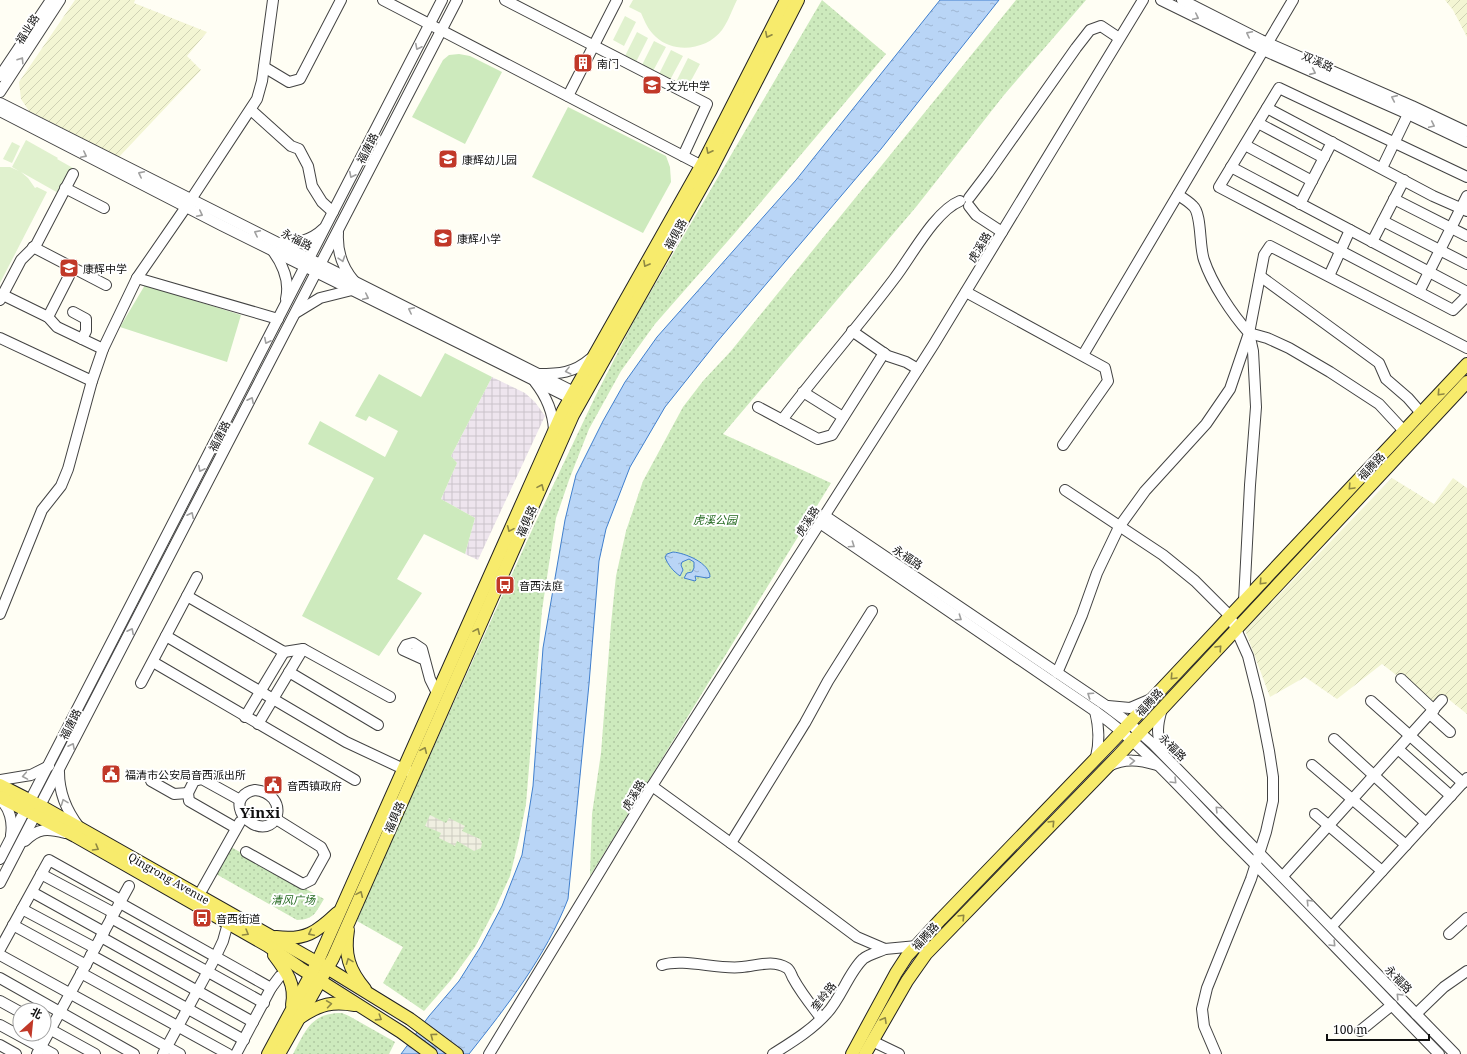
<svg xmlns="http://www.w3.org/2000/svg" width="1467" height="1054" viewBox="0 0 1467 1054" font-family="'Noto Serif','Noto Sans SC',serif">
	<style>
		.industrial { fill: url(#industrial-grid) }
		.farmland { fill: url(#farmland-furrows) }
		.grass { fill: #cdeabd }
		.park { fill: url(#park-dots) }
		.pitch { fill: #e0f1ce }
		.plaza { fill: url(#plaza-grid) }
		.water { fill: url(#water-ripples); stroke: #407fcd }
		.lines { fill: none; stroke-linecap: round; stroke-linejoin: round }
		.minor-casing { stroke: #434343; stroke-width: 12 }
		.major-casing { stroke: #212121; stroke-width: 14 }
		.minor { stroke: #fff; stroke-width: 10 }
		.major { stroke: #f7eb6c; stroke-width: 12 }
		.oneway { stroke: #9f9f9f }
		.oneway2 { stroke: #8f8843 }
		.labels { text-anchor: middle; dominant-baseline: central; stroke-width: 4; stroke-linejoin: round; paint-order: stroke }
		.street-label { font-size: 11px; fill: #101010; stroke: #fff }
		.poi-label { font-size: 11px; fill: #101010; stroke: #fff; text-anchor: start }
		.park-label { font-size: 11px; font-style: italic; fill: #236920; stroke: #fff }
		.district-label { font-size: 15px; font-weight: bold; fill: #101010; stroke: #fff }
	</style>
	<defs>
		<pattern id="industrial-grid" width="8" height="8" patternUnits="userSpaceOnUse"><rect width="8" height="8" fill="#eee5ee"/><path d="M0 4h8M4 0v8" fill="none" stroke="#cbc3cb"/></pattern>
		<pattern id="farmland-furrows" width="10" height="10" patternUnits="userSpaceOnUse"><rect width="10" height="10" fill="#f3f5d3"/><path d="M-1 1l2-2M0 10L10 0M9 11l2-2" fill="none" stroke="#cfd1b4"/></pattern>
		<pattern id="park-dots" width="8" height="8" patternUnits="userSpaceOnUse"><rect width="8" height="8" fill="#cdeabd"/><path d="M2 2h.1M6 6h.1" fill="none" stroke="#afc8a1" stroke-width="1.8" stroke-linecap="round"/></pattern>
		<pattern id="plaza-grid" width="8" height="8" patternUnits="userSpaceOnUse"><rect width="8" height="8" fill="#f0efe1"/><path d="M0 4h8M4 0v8" fill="none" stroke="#cdccc0"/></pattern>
		<pattern id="water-ripples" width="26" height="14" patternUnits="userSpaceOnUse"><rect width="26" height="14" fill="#b9d5f6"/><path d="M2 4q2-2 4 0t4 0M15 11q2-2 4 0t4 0" fill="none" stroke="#9eb6d2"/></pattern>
	</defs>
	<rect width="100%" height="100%" fill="#fffef4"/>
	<polygon class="industrial" points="492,377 525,393 535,402 545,416 478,560 465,554 475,518 441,499 457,463 451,456"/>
	<g class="farmland">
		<polygon points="75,0 135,0 134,3 207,32 187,56 201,70 119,157 29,111 21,99 19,82"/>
		<polygon points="1445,0 1467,0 1467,37 1453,10"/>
		<polygon points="1392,478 1434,504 1453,478 1467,488 1467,714 1442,694 1431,702 1382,664 1337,699 1305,677 1270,697 1245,630"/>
	</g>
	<g class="grass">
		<polygon points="459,54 470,56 502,72 465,144 412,117 443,60 449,55"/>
		<polygon points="568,107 666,156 670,167 671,182 643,233 532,177"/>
		<polygon points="145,285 241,315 227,362 120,327"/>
		<polygon points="445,353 492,377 451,456 457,463 441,499 475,518 465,554 424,534 397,579 422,593 379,656 302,616 374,478 308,444 320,421 385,457 398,431 369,416 366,421 355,416 379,374 421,397"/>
	</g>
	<g class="park">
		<polygon points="822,0 886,54 734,234 655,324 621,371 589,429 569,480 556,518 542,610 526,804 519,839 510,876 494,911 475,947 451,980 424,1011 383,983 403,947 357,921 374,879 532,530 596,395 636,317"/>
		<polygon points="1016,0 1086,0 1004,95 916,207 723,434 831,483 590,876 592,814 601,753 611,624 616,576 626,531 643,481 683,407 703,381 731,351"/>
		<path d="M231,847L324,899C315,913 315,919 297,920L216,874Z"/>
		<path d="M342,1013L349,1016L395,1042L389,1054H293C306,1030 311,1013 342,1013Z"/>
	</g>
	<g class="pitch">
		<path d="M633,0H737C732,10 728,22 722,30C707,50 674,54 656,37C648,30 645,22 641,13L629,7Z"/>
		<polygon points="625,16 636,22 624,46 613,40"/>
		<polygon points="637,32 648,38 636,62 625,56"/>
		<polygon points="654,41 666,47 653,71 642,65"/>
		<polygon points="671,50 683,56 670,80 659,74"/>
		<polygon points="688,58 700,64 687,88 676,82"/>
		<polygon points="26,140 58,158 57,159 73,168 60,194 21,172 28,178 35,188 37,187 47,192 0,283 0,167 10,167 19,171 12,167"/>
		<polygon points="12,142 20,146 12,163 3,159"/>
	</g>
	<polygon class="plaza" points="430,815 446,823 449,818 465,826 462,831 480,839 482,843 481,848 474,851 457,841 455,846 439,838 441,833 425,826"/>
	<g class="water">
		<path d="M940,0H999L881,149L716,343L665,407L630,467L606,529L599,561L589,684L568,899C546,956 507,1006 469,1054H401L429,1016L459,981L481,946L502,906L522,855L533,786L543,648L565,520L576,475L603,421L625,382L657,337L796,180Z"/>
		<path d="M673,552C685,553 710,563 710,577L707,578L695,576L696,580L695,581L684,578L687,573L692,572L694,568V562L689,559L682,562L681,565L683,570L680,576C673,571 668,565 665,557L667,554Z"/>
	</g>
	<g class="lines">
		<g class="minor-casing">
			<g id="minor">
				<polyline points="383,0 708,169"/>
				<polyline points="505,0 707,104 683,156"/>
				<polyline points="1161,0 1263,50 1408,114 1467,142"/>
				<polyline points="1182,0 1261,40 1412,106 1467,132"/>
				<polyline points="264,67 289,82 300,79 341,0"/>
				<polyline points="0,76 51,0"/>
				<polyline points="0,92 60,0"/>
				<polyline points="568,96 617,0"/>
				<polyline points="0,103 580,395"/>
				<polyline points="1267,108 1433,196 1467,211"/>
				<polyline points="251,110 291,146 299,149 308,166 312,186 322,202 333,212"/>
				<polyline points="0,111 221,225 568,397"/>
				<polyline points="1258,123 1324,158"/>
				<polyline points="1245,145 1312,181"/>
				<polyline points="1231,167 1467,292"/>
				<polyline points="1382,168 1411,108"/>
				<polyline points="1467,177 1279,88 1219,187 1453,310 1467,296"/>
				<polyline points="65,188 104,208"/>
				<polyline points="969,198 988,173 1076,48 1090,30 1101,26 1119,38"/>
				<polyline points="1394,199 1467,236"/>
				<polyline points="1300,204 1332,142"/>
				<polyline points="969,206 976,215 1002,232"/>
				<polyline points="1383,221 1467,264"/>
				<path d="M338,233C337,250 342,267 354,281"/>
				<polyline points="1372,242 1404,180"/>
				<path d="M279,243C294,245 312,240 323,229"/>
				<polyline points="33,247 106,285"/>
				<path d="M273,251C283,265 290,282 286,299"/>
				<polyline points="1260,276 1379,363 1386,379 1408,398 1421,413"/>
				<polyline points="1329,276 1350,230"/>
				<polyline points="137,278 278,319"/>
				<polyline points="966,292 1105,368 1108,381 1063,445"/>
				<polyline points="1419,292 1467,196"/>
				<polyline points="3,295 48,317 57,327 103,349"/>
				<polyline points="0,300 21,260 36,245 73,174"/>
				<polyline points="73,312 86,319 86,331 82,339"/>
				<polyline points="297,312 320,298 352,290"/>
				<polyline points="48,317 73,268"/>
				<polyline points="852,331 888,356 906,362 918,369"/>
				<polyline points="1249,333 1267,338 1289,348 1330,372 1379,404 1404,431"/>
				<polyline points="0,338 92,381 103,349 137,278 186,207 257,99 262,81 273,0"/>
				<polyline points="1083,355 1293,0"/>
				<path d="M538,374C559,374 574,373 590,359"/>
				<path d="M535,382C546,396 553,412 554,430"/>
				<polyline points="803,392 843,417"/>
				<polyline points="758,407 818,439 832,435 884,353"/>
				<path d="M782,420C818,372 858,327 894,279C911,257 935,211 960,201"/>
				<polyline points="1065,490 1163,555 1195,581 1230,616 1248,656 1259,700 1269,751 1273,777 1273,801 1266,832 1251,879 1207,988 1202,1009 1204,1026 1216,1054"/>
				<polyline points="825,516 1105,705 1129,723 1153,744 1455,1054"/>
				<path d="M820,523L1095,711C1143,745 1183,791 1224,833C1297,906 1367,980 1439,1054"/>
				<polyline points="187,596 197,577"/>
				<polyline points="1244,601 1250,485 1256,407 1253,351 1249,333 1264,255 1270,246 1467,348"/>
				<polyline points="0,614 42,510 61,486 68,469 92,381"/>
				<polyline points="166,636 346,742 410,772"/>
				<polyline points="425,660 403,650 406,645 413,643 422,649 430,679 437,693"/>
				<polyline points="153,662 355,780"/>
				<polyline points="289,672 378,725"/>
				<path d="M1057,673L1082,615L1097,573L1119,527L1145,491L1206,424L1230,389L1249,333C1232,314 1212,284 1204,260C1199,246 1202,214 1193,206C1189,202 1183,198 1178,195"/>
				<polyline points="1401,679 1434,710"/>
				<polyline points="141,683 187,596 284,652 303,649 390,697"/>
				<polyline points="1371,701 1463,783"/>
				<polyline points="1108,706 1130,708 1151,699"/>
				<path d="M1162,709C1157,725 1156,736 1163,751"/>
				<path d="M1095,711C1099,727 1100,741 1096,757"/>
				<polyline points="1430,714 1450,732"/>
				<polyline points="245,717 284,652"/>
				<polyline points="258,724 303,649"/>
				<polyline points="1334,739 1426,823"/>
				<polyline points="1398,749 1451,796"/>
				<polyline points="1312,765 1406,845"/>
				<path d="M1109,766C1125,758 1139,760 1157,765"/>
				<path d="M59,772C59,793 66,810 79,827"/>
				<polyline points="0,780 31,775 49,766"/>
				<polyline points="151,781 174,794 188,793"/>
				<polyline points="652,786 750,857 857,937 885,949 917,946"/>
				<path d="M255,790C290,794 280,837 253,824C248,821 243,818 241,812C236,800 244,792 255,790Z"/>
				<path d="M0,800C10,807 13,823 11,835"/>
				<polyline points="1315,814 1382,871"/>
				<polyline points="236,828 189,801 188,793 194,781 202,779 240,800"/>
				<path d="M25,841C38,828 47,828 65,833"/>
				<polyline points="731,843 805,723 828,681 872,611"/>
				<polyline points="246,852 303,884 311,880 325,855 321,847 276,819"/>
				<polyline points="0,859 442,0"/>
				<polyline points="41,874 114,913"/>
				<polyline points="1283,876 1442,700"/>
				<polyline points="0,883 457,0"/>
				<polyline points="32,892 104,932"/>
				<polyline points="199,895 240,822"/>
				<polyline points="22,909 95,948"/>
				<polyline points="111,918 264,1003"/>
				<polyline points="13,925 86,965"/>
				<polyline points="1332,926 1467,778"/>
				<polyline points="1449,934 1467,918"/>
				<polyline points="101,937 253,1022"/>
				<polyline points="0,949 49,860 117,898 120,903 271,988 236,1054"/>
				<polyline points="0,955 180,1054"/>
				<polyline points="91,955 244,1040"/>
				<path d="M662,965C684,958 718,970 742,967C756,966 773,959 787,968C790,970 791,974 793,978C801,993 811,1005 821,1018"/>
				<polyline points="81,973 228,1054"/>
				<polyline points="0,978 134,1054"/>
				<polyline points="271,988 280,976 287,973"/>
				<polyline points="0,1001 20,1012"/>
				<polyline points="1416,1014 1444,987 1467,971"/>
				<polyline points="0,1025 53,1054"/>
				<polyline points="44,1026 95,1054"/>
				<polyline points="1360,1031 1392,1005"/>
				<polyline points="872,1041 899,1054"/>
				<polyline points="0,1045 16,1054"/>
				<polyline points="37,1054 129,886"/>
				<polyline points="163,1054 215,958 223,941 228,923"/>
				<polyline points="489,1054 652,786 934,344 1143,0"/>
				<path d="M773,1054C792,1042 812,1030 827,1013C841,998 849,972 863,959C869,954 879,952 885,949"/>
			</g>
		</g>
		<g class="major-casing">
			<g id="major">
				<polyline points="0,785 41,806 327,968 410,1019 457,1054"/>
				<polyline points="0,797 75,836 268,946 300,968 401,1032 431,1054"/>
				<path d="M348,930C344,954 349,970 365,989"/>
				<path d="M276,937C305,941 317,932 337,913"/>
				<path d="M274,955C286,971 296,984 292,1005"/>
				<path d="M301,1017C320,1004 333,1001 355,1005"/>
				<polyline points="268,1054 317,963 563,411 705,159 786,0"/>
				<polyline points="279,1054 333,958 573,415 711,170 798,0"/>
				<polyline points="852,1054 896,973 907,956 941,919 1107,747 1467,364"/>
				<polyline points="865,1054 907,981 926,954 1118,756 1467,382"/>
			</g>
		</g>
		<use href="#minor" class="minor"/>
		<use href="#major" class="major"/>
	</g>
	<defs><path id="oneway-chevron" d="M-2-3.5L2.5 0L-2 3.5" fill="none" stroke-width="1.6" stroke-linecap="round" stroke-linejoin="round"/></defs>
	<g class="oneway">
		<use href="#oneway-chevron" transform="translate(1196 17) rotate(26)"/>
		<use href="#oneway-chevron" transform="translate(1249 34) rotate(-153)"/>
		<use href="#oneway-chevron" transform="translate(418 47) rotate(117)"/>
		<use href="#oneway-chevron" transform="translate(21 60) rotate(-57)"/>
		<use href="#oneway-chevron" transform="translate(1313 72) rotate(24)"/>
		<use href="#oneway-chevron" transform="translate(1394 98) rotate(-156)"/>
		<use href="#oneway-chevron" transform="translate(1432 125) rotate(25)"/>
		<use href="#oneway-chevron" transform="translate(84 155) rotate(27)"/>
		<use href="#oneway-chevron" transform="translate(141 174) rotate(-153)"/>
		<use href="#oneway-chevron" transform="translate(352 175) rotate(117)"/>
		<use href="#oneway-chevron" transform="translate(200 214) rotate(27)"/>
		<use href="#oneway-chevron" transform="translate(257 233) rotate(-153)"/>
		<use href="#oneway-chevron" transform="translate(342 259) rotate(72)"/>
		<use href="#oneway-chevron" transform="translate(366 297) rotate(26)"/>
		<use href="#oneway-chevron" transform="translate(411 310) rotate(-153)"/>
		<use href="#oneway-chevron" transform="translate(267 341) rotate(117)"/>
		<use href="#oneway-chevron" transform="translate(568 371) rotate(166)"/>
		<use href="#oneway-chevron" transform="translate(251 400) rotate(-63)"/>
		<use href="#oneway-chevron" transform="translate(201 469) rotate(117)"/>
		<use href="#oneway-chevron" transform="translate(191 515) rotate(-63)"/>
		<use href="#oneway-chevron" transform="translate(852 545) rotate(34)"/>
		<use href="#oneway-chevron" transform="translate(959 618) rotate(34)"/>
		<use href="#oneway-chevron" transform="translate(131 631) rotate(-63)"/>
		<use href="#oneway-chevron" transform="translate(1090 695) rotate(-146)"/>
		<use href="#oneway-chevron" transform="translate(72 746) rotate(-63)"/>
		<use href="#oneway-chevron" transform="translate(1132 761) rotate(-1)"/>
		<use href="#oneway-chevron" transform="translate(25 776) rotate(170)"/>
		<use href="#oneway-chevron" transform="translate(1174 781) rotate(45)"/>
		<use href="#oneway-chevron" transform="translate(64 802) rotate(-111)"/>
		<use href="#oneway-chevron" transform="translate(1218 809) rotate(-135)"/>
		<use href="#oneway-chevron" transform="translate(1309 902) rotate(-134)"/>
		<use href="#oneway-chevron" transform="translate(1333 944) rotate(46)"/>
		<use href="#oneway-chevron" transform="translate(1399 996) rotate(-134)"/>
	</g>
	<g class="oneway2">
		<use href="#oneway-chevron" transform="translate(768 35) rotate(117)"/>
		<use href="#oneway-chevron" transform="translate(709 151) rotate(117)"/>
		<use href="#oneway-chevron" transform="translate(646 264) rotate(119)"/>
		<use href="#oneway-chevron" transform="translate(1440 393) rotate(133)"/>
		<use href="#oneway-chevron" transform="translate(541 487) rotate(-66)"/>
		<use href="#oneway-chevron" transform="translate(1351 487) rotate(133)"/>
		<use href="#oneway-chevron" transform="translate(510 529) rotate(114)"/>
		<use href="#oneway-chevron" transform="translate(1262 582) rotate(133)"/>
		<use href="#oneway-chevron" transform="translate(477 631) rotate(-66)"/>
		<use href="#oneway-chevron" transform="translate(1219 648) rotate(-47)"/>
		<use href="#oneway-chevron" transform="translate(1173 677) rotate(133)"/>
		<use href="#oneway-chevron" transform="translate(424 750) rotate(-66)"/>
		<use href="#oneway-chevron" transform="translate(1052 823) rotate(-46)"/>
		<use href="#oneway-chevron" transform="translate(96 848) rotate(30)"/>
		<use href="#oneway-chevron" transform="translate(360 894) rotate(-66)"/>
		<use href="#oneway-chevron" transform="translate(962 917) rotate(-46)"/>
		<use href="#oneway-chevron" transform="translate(246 933) rotate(30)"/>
		<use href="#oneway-chevron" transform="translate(311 933) rotate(153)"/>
		<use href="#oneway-chevron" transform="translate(349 961) rotate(-111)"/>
		<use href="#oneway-chevron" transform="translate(329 1004) rotate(-8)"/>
		<use href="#oneway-chevron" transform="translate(379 1018) rotate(33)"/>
		<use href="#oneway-chevron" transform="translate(884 1020) rotate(-60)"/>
		<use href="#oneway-chevron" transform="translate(433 1036) rotate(-143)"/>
	</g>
	<defs>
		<g id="building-square" transform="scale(1)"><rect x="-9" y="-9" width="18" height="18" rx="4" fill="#c13828" stroke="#fff"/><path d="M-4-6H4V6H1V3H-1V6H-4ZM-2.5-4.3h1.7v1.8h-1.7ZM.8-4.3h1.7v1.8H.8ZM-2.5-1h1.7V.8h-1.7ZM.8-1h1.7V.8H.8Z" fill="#fff"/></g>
		<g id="school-square" transform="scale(1)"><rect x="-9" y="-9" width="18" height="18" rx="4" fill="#c13828" stroke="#fff"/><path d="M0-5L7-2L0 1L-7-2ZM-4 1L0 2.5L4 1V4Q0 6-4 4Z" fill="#fff"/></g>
		<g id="bus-square" transform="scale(1)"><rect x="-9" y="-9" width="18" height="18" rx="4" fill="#c13828" stroke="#fff"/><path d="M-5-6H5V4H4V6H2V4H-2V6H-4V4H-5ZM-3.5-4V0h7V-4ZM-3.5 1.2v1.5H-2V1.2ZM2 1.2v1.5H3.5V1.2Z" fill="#fff"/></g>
		<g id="civic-square" transform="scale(1)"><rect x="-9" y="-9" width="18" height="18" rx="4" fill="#c13828" stroke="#fff"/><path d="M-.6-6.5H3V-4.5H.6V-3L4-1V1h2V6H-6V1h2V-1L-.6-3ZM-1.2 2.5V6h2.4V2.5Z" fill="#fff"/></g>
	</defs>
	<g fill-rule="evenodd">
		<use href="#building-square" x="583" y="63"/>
		<use href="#school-square" x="652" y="85"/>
		<use href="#school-square" x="448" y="159"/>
		<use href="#school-square" x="443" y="238"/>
		<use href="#school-square" x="69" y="268"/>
		<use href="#bus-square" x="505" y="585"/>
		<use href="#civic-square" x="111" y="774"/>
		<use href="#civic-square" x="273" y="785"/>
		<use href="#bus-square" x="202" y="918"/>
	</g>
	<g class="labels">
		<g class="street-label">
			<text transform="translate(27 29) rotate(-57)">福业路</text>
			<text transform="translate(1318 61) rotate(24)">双溪路</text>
			<text transform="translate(367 148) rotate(-63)">福唐路</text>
			<text transform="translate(675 234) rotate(-61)">福俱路</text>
			<text transform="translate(297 239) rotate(27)">永福路</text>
			<text transform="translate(979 247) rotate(-59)">虎溪路</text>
			<text transform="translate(219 436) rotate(-63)">福唐路</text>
			<text transform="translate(1371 466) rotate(-47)">福腾路</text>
			<text transform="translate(526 521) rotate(-66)">福俱路</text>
			<text transform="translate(807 521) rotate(-57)">虎溪路</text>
			<text transform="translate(908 557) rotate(34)">永福路</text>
			<text transform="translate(1149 702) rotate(-47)">福腾路</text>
			<text transform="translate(70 724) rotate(-63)">福唐路</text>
			<text transform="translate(1173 747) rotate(45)">永福路</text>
			<text transform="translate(633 795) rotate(-59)">虎溪路</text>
			<text transform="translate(394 817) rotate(-66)">福俱路</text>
			<text transform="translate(169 878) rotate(30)">Qingrong Avenue</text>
			<text transform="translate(925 936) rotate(-48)">福腾路</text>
			<text transform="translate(1399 979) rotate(46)">永福路</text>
			<text transform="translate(823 996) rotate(-52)">奎岭路</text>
		</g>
		<g class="poi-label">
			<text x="597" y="63">南门</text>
			<text x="666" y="85">文光中学</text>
			<text x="462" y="159">康辉幼儿园</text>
			<text x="457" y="238">康辉小学</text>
			<text x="83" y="268">康辉中学</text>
			<text x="519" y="585">音西法庭</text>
			<text x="125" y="774">福清市公安局音西派出所</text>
			<text x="287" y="785">音西镇政府</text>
			<text x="216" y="918">音西街道</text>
		</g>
		<g class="park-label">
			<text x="715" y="519">虎溪公园</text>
			<text x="293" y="899">清风广场</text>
		</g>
		<g class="district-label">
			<text x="260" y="812">Yinxi</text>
		</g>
	</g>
	<g transform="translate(32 1022) rotate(27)"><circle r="19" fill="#ffffff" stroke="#9f9f9f"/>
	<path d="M0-3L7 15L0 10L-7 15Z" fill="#c13828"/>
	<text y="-6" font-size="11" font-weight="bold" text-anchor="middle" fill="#101010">北</text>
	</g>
	<path d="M1327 1034v6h102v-6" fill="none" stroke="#101010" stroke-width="2"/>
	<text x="1333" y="1034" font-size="12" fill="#101010" stroke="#ffffff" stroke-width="3" paint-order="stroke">100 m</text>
</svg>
